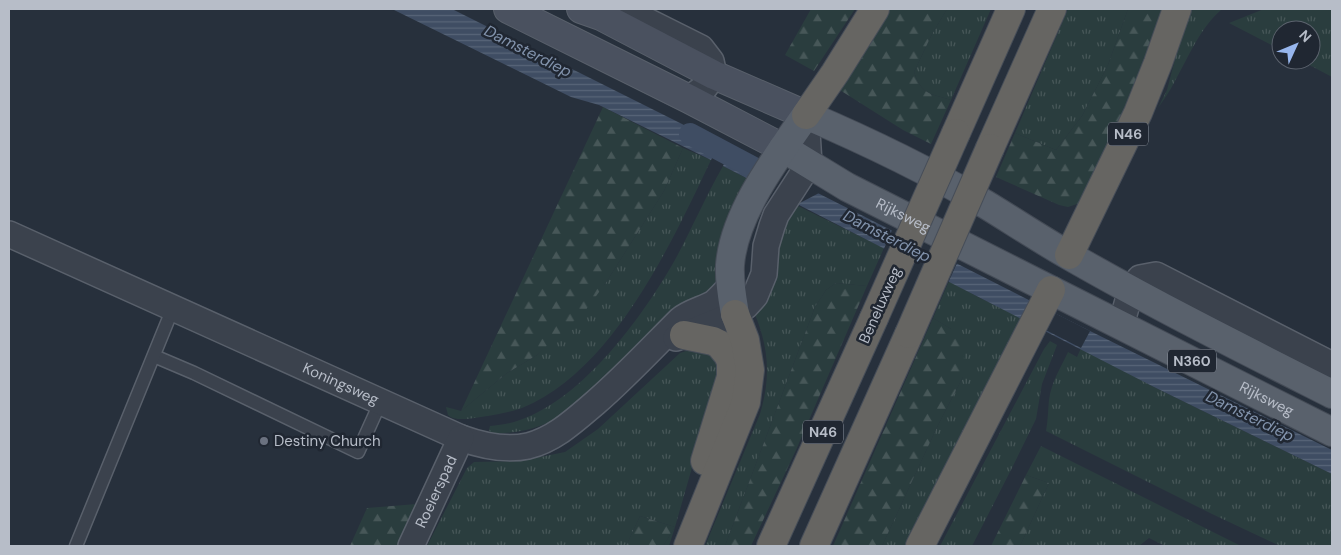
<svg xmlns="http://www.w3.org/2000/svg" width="1341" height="555" viewBox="0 0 1341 555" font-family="'DM Sans',sans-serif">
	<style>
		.grass { fill: url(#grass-tufts) }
		.forest { fill: url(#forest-firs) }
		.water { fill: url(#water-rules) }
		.pier { fill: #27303c }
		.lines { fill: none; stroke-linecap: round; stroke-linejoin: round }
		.canal { stroke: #3f4d63; stroke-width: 22 }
		.service-casing { stroke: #59606b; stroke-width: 15 }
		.minor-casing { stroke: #59606b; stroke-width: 28 }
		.secondary-casing { stroke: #59606b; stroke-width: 30 }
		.primary-casing { stroke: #444b56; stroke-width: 30 }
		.trunk-casing { stroke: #464d58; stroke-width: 30 }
		.service { stroke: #3b424d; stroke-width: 12 }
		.minor { stroke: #3b424d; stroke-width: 25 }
		.secondary { stroke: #4a515f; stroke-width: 28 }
		.primary { stroke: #59616c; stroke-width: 28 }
		.trunk { stroke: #666562; stroke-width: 28 }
		.trunk-bridge-casing { stroke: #464d58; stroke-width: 30; stroke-linecap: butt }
		.trunk-bridge { stroke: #666562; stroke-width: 28 }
		.worship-dot { fill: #6b7280; stroke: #202732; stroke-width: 2 }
		.labels { text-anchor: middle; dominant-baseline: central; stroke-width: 5; stroke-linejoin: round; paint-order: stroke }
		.shield { fill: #202732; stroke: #8a909b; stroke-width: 1 }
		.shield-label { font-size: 14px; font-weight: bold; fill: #b7bdc8 }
		.street-label { font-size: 15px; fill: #b7bdc8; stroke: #202732 }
		.poi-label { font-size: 15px; fill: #b7bdc8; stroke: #202732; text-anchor: start }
		.water-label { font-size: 16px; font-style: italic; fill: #8293ac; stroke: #202732 }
	</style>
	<defs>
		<pattern id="grass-tufts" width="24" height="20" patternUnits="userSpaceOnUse" patternTransform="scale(1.25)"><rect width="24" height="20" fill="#2a3d3e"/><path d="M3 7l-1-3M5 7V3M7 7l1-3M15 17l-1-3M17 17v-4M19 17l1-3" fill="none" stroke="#475758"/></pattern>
		<pattern id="forest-firs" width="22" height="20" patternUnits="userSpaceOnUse" patternTransform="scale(1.25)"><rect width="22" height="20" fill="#2a3d3e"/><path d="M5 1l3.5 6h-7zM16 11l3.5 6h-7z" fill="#475758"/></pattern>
		<pattern id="water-rules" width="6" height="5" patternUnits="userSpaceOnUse" patternTransform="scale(1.25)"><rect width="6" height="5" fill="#3f4d63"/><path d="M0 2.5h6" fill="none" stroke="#586578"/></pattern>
	</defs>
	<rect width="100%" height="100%" fill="#27303c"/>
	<g class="grass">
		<path d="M947,9H991L951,100C929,93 922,95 914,72L932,34Z"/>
		<polygon points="1068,9 1128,9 1108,65 1082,116 1056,150 1015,133"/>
		<path d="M1188,9H1222C1200,28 1189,56 1175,81C1170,91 1164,99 1158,108L1167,90Z"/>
		<polygon points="1264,9 1332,9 1332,77 1300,60 1311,60 1311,30 1281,30 1281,50 1229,23"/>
		<path d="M683,148L711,160C671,244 613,371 522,408C511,412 499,414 488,416C478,417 456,423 448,415L446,407L461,411L507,373L537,355L605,284L664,191Z"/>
		<path d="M723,166L750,180L720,275L710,290L558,418C536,429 516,434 491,433L489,430L490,426C500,425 510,424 520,420C584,398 644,315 676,258C692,228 706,196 723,166Z"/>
		<path d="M796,205L884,248L867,286L836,283L826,290L815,307L725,546H705L760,414C771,377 769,348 754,312L767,298L772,290L776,269L774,240Z"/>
		<polygon points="949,281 978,297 1026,320 910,546 882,546 938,425 963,377 951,329 933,318"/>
		<polygon points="1050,341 1057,345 1042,384 1036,419 1012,468 972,546 940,546 1044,349"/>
		<path d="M1081,348L1154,387L1332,474V546H1280L1212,514L1046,431C1048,420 1048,410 1049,400C1051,383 1061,367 1068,352L1077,357Z"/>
		<path d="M692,349C710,353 718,358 718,377L675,527L669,546H663L675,527L640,516L626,546H427L467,468L474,462L520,461L565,452L598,429L680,353Z"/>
		<polygon points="1041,446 1241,546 1165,546 1149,538 1139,546 1020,546 1049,483 1026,475"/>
	</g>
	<g class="forest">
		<polygon points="811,9 855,9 814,71 785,55"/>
		<path d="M884,9H947L932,34L914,72C922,95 929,93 951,100L931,144L903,130L835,87Z"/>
		<polygon points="1128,9 1165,9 1153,59 1083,202 1068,207 1059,205 996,177 1015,133 1056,150 1082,116 1108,65"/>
		<polygon points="603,107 683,148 664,191 605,284 585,311 537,355 507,373 461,411"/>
		<polygon points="836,283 867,286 796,450 751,546 725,546 815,307 826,290"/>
		<polygon points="933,318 951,329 960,338 964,356 963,377 938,425 882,546 833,546"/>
		<polygon points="1026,475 1049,483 1020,546 991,546"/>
		<polygon points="429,503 408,546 350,546 367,508"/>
		<polygon points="640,516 675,527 663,546 626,546"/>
	</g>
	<g class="water">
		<polygon points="392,9 452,9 720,143 711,160 599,105 571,97"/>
		<polygon points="731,149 1090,331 1332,450 1332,474 1154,387 723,166"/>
	</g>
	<g class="pier">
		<polygon points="742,154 819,193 796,205 750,180"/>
		<polygon points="893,228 958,261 948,283 883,251"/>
		<polygon points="1035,303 1090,331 1081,348 1026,320"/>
	</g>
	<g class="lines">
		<polyline class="canal" points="690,134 754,168"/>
		<g class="service-casing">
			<g id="service">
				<polyline points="154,356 194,373 358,452 381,401"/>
				<polyline points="76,546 173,308"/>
			</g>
		</g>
		<g class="minor-casing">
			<g id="minor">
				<polyline points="623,9 701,48 711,61 714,75 705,87 689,99"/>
				<path id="s1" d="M9,234L461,438C483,446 505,451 528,446C555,439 575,420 595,403C625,377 652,348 680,320C689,312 704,309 714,303C720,298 725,292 730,287"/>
				<polyline points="1121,325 1131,290 1140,278 1156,275 1332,365"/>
				<polyline points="676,338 735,314 746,306 755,296 764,274 766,246 772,226 776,215 809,164 806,115"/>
				<path id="s2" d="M411,546L461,438"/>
			</g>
		</g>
		<g class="secondary-casing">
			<g id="secondary">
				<polyline points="508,9 689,99 783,148"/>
				<polyline points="581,9 601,16 714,75 806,115"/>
			</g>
		</g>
		<g class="primary-casing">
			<g id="primary">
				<path id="s3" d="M783,148L847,187L1332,432"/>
				<path d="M735,314C732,297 729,281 730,265C734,213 777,157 806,115C867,141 927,170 985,204C1013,221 1040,239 1068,255C1155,305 1243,349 1332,394"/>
			</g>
		</g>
		<g class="trunk-casing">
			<g id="trunk">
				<polyline points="806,115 835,73 875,9"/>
				<polyline points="956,133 1011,9"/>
				<polyline points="990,148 1052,9"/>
				<polyline points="1069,255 1138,113 1158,63 1177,9"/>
				<polyline points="684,335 713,341 719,344 728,355 731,362 731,377 705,461"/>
				<polyline points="688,546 746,402 750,370 745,340 735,314"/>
				<polyline points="771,546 874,318"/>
				<polyline points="814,546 909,334"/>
				<polyline points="920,546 1051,290"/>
			</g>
		</g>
		<use href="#service" class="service"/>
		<use href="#minor" class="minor"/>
		<use href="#secondary" class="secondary"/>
		<use href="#primary" class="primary"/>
		<use href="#trunk" class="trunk"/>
		<g class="trunk-bridge-casing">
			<g id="trunk-bridge">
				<polyline points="874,318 956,133"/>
				<polyline points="909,334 990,148"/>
			</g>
		</g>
		<use href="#trunk-bridge" class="trunk-bridge"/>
	</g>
	<circle class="worship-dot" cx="264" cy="441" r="5"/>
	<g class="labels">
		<g class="shield">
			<rect x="1108" y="122.5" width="40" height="23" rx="4"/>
			<rect x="1168" y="349.5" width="48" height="23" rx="4"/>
			<rect x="803" y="420.5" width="40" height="23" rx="4"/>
		</g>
		<g class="shield-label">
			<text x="1128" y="134">N46</text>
			<text x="1192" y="361">N360</text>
			<text x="823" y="432">N46</text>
		</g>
		<g class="street-label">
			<text stroke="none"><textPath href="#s3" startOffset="138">Rijksweg</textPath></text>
			<text transform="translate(880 305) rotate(-66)">Beneluxweg</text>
			<text stroke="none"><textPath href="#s1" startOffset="364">Koningsweg</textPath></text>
			<text stroke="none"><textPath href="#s3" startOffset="545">Rijksweg</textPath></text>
			<text stroke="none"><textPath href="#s2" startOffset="60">Roeierspad</textPath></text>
		</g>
		<g class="poi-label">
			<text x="274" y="441">Destiny Church</text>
		</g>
		<g class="water-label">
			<text transform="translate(528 51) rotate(27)">Damsterdiep</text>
			<text transform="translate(887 236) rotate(27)">Damsterdiep</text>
			<text transform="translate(1250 416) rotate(26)">Damsterdiep</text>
		</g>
	</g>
	<rect width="1341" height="555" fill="none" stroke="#b7bdc8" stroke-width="20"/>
	<g transform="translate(1296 45) rotate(46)"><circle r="24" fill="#202732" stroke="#5c636e"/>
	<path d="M0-4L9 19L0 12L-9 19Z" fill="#97b6ed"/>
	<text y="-8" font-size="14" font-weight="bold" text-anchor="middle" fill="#b7bdc8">N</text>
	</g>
</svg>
